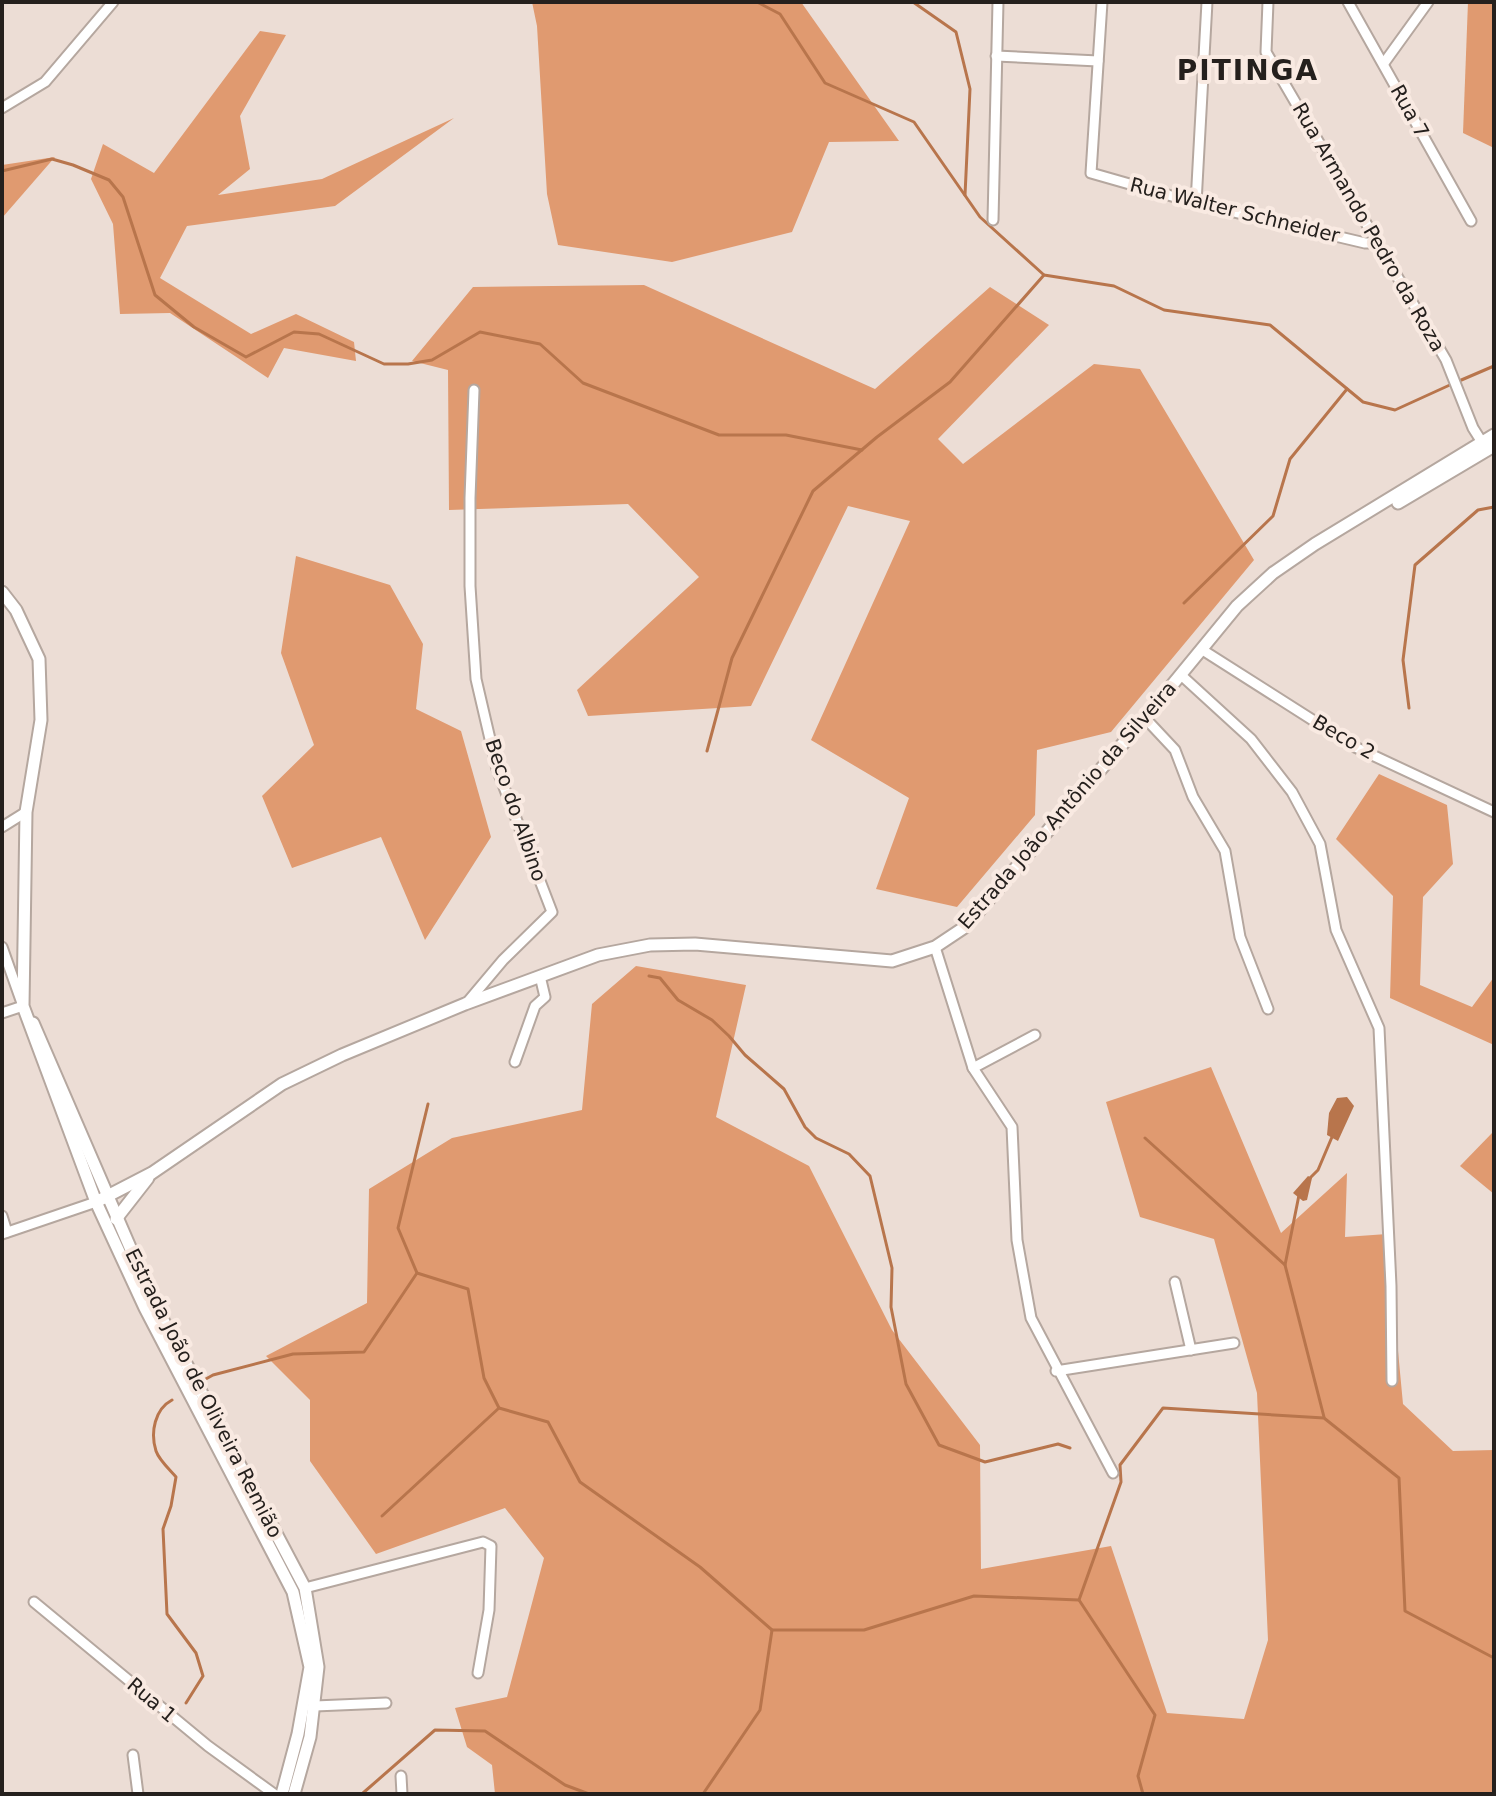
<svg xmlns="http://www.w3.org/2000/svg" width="1496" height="1796" viewBox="0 0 1496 1796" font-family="'DejaVu Sans',sans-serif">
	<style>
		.forest { fill: #e09a70 }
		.water { fill: #b8754c }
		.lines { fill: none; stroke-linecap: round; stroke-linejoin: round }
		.stream { stroke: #b8754c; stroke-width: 3 }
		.minor-casing { stroke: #b5a79f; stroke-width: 13 }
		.major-casing { stroke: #b5a79f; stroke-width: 15 }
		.minor { stroke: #fff; stroke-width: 9 }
		.major { stroke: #fff; stroke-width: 11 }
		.labels { text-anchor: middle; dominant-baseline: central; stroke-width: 8; stroke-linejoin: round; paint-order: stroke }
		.street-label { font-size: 20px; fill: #25201d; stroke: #f9eae2 }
		.district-label { font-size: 28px; font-weight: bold; letter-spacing: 2px; fill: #25201d; stroke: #f9eae2 }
	</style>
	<rect width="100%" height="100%" fill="#ecddd5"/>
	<g class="forest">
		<polygon points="532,2 801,2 899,141 829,142 792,232 672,262 558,245 547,194 537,26"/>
		<polygon points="1468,2 1494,2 1494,148 1463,133"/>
		<polygon points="260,31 286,35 240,116 250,169 218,195 322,179 454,118 335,206 187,226 160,278 251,334 296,314 354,342 356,361 284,348 268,378 170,313 120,314 113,224 91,179 103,144 154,173"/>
		<polygon points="55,157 2,218 2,165"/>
		<polygon points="644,285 875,389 990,287 1049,325 938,439 963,464 1094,364 1140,369 1254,560 1111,732 1037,750 1035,815 957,907 876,889 909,798 811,740 910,521 848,506 751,706 588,716 577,690 699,577 628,504 449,510 448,370 412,361 473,287"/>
		<polygon points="296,556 390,585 423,644 416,709 461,731 491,837 425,940 381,837 292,868 262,796 314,745 281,653"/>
		<polygon points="1379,774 1447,805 1453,864 1423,897 1420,985 1472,1007 1494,977 1494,1045 1390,998 1393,896 1336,839"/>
		<polygon points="636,966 746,985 716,1117 809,1166 892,1330 980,1445 981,1569 1111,1546 1167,1713 1244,1719 1268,1640 1257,1393 1214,1239 1140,1217 1106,1102 1211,1067 1281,1233 1347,1173 1345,1237 1387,1234 1403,1404 1453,1451 1494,1450 1494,1794 495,1794 492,1765 467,1747 455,1708 507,1697 544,1558 505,1508 376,1554 310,1461 310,1400 266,1356 367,1303 369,1189 452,1138 582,1110 592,1004"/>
		<polygon points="1494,1131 1494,1194 1460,1166"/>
	</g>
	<g class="water">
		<polygon points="1347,1097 1354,1106 1338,1141 1327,1135 1329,1113 1337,1098"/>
		<polygon points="1308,1176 1312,1178 1307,1200 1303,1201 1293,1193"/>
	</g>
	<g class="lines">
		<g class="stream">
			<polyline points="757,2 780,14 825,83 914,122 980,217 1044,275 1114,286 1164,310 1270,325 1363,402 1395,410 1452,384"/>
			<polyline points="913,2 956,32 970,89 965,195"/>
			<polyline points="2,171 52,159 73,165 109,180 123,197 155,295 194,327 246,357 294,332 319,334 384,364 408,364 432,360 480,332 540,344 583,383 719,435 786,435 862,450"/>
			<polyline points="1459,381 1494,366"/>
			<polyline points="1184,603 1273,516 1290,459 1347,389"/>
			<polyline points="1409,708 1403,660 1415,565 1478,510 1494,507"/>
			<polyline points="707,751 732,658 813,491 877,437 950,382 1044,275"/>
			<polyline points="649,976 660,978 678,1000 712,1020 729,1036 745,1055 784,1089 805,1127 816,1138 849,1154 870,1176 892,1268 891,1307 906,1384 939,1445 985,1462 1058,1444 1070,1448"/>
			<polyline points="428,1104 398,1228 417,1273 468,1289 484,1378 499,1408 548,1422 580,1482 700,1567 772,1630 864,1630 974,1596 1079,1600"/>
			<polyline points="1145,1138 1285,1265"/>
			<polyline points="1309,1179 1318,1170 1332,1137"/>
			<polyline points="1299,1195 1285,1265 1324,1417"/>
			<polyline points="204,1380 213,1375 293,1354 364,1352 417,1273"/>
			<path d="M172,1400C155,1409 150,1432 156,1451C159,1460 170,1470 176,1477L171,1506L163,1529L167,1614L196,1653L203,1676L186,1703"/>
			<polyline points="382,1516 499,1408"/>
			<polyline points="363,1793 435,1730 485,1731 565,1785 589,1794"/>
			<polyline points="703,1794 760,1710 772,1630"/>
			<polyline points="1143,1794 1138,1776 1155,1715 1079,1600 1121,1482 1120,1465 1163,1408 1324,1418 1399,1478 1405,1611 1494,1658"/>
		</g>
		<g class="minor-casing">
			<g id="minor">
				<polyline points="1102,2 1091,173 1196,203 1365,243 1379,243"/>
				<polyline points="1268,2 1266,52 1446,360 1473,428 1485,447"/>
				<polyline points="1348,2 1471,221"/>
				<polyline points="996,56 1098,61"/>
				<polyline points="1384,63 1428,2"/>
				<polyline points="2,108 45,82 113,2"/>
				<polyline points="1196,203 1207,2"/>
				<polyline points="993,220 998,2"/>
				<polyline points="1201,649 1355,747 1494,812"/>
				<polyline points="1181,675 1251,739 1292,792 1320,844 1336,930 1379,1028 1391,1286 1392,1381"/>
				<polyline points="1145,718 1175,750 1193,797 1225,851 1240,937 1268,1009"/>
				<polyline points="2,827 26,812"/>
				<polyline points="2,947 23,1006 2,1013"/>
				<polyline points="935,947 973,1068 1012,1127 1017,1240 1031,1318 1113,1473"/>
				<polyline points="466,1004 503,960 552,912 497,769 476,679 470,586 470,498 474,390"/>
				<polyline points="515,1062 535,1006 545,997 540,976"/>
				<polyline points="973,1068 1035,1035"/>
				<polyline points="2,1216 7,1232"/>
				<polyline points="2,1234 96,1202"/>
				<polyline points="1175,1282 1191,1350"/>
				<polyline points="1056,1371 1234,1343"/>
				<polyline points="305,1588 483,1542 491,1546 489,1610 478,1673"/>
				<polyline points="34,1602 208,1746 274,1794"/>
				<polyline points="315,1706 386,1703"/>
				<polyline points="133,1755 138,1794"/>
				<polyline points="401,1776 402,1794"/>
			</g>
		</g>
		<g class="major-casing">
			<g id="major">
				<polyline points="1398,503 1494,446"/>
				<polyline points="2,592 16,610 39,659 41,720 26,812 23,1006 96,1202 145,1308 293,1592 310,1667 298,1734 282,1794"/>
				<polyline points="33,1023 155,1305 305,1588 318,1667 310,1737 294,1794"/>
				<polyline points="96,1202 152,1173 282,1084 342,1055 465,1004 598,955 650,945 695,944 892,961 935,947 965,927 1145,718 1237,606 1273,573 1315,544 1494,435"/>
				<polyline points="116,1219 148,1178"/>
			</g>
		</g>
		<use href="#minor" class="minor"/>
		<use href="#major" class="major"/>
	</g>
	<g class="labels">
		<g class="street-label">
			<text transform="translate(1410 111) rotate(61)">Rua 7</text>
			<text transform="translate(1235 210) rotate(14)">Rua Walter Schneider</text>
			<text transform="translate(1369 227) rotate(60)">Rua Armando Pedro da Roza</text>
			<text transform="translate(1344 737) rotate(30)">Beco 2</text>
			<text transform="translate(1067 805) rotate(-49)">Estrada João Antônio da Silveira</text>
			<text transform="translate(516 810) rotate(71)">Beco do Albino</text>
			<text transform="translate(204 1393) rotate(63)">Estrada João de Oliveira Remião</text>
			<text transform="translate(152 1700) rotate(40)">Rua 1</text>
		</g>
		<g class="district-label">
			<text x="1248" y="70">PITINGA</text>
		</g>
	</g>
	<rect width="1496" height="1796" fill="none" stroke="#25201d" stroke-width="8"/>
</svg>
